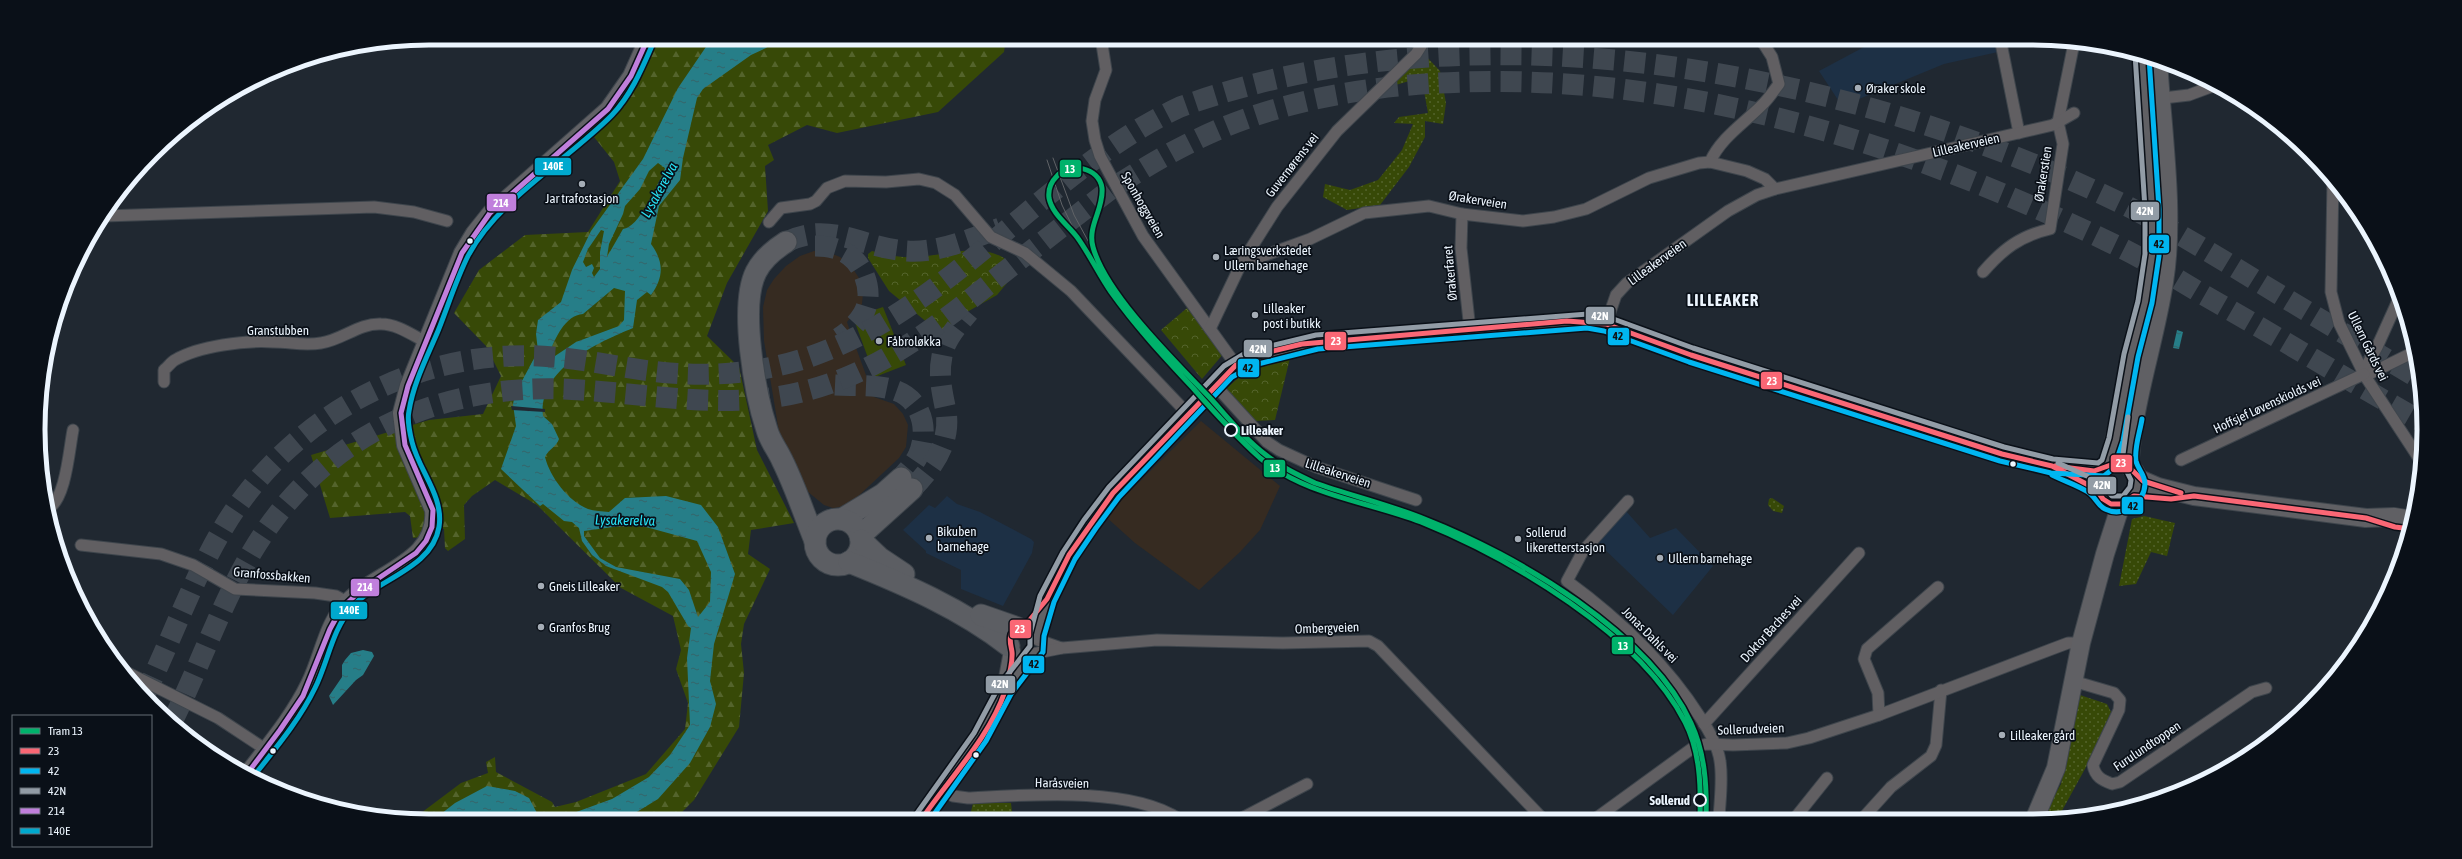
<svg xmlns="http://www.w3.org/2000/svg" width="2462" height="859" viewBox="0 0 2462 859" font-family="'Asap Condensed',sans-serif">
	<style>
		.commercial { fill: #362b21 }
		.built { fill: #1d3045 }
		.grass { fill: url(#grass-dots) }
		.forest { fill: url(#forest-firs) }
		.park { fill: url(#park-crowns) }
		.pitch { fill: #374907 }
		.water { fill: url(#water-ripples); fill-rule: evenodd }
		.pier { fill: #202831 }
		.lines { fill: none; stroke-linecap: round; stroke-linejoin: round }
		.highway-tunnel { stroke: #3f4750; stroke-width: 21; stroke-dasharray: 21 10; stroke-linecap: butt }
		.street-casing { stroke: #3e454c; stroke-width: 13 }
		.secondary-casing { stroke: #3e454c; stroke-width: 18 }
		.primary-casing { stroke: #3e454c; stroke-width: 20 }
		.highway-casing { stroke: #3e454c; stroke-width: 23 }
		.street { stroke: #615f62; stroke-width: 11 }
		.secondary { stroke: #626266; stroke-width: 16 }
		.primary { stroke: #606064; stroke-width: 18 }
		.highway { stroke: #5c5e63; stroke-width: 21 }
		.tram { stroke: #606367; stroke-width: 1 }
		.bus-1-casing { stroke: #0a1018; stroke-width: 8 }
		.bus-2-casing { stroke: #0a1018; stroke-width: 8 }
		.bus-3-casing { stroke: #0a1018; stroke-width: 8 }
		.bus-4-casing { stroke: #0a1018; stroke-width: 8 }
		.bus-5-casing { stroke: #0a1018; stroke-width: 8 }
		.bus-1 { stroke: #fa6775; stroke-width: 5 }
		.bus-2 { stroke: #00b6f1; stroke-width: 5 }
		.bus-3 { stroke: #929ca6; stroke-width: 5 }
		.bus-4 { stroke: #c07fdc; stroke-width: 5 }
		.bus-5 { stroke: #00a9ce; stroke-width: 5 }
		.tram-1-casing { stroke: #0a1018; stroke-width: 8 }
		.tram-1 { stroke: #00b26b; stroke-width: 5 }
		.poi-dot { fill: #a5adb6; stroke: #0a1018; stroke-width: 1.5 }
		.bus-dot { fill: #ecf5fe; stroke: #0a1018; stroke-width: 1.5 }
		.stop-dot { fill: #0a1018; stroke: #ecf5fe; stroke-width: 2 }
		.labels { text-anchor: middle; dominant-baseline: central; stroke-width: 3.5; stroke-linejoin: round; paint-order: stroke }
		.poi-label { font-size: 13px; fill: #ecf5fe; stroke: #0a1018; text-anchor: start }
		.street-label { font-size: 13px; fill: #ecf5fe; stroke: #0a1018 }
		.stop-label { font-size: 13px; font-weight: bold; fill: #ecf5fe; stroke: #0a1018; text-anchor: start }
		.water-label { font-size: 14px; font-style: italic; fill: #27e3f6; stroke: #0a1018 }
		.district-label { font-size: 17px; font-weight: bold; letter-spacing: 1px; fill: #ecf5fe; stroke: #0a1018 }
		.rim { fill: none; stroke: #ecf5fe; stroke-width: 5 }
		.line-badge { stroke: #0a1018; stroke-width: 1.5 }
		.badge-label { font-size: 11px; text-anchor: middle; font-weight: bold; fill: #fff }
		.pale-badge-label { font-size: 11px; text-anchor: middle; font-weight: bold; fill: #111 }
	</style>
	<defs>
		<pattern id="grass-dots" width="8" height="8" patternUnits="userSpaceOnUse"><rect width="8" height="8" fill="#374907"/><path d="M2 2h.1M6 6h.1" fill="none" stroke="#54642c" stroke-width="1.8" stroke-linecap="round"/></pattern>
		<pattern id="forest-firs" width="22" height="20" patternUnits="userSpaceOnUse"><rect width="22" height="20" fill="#374907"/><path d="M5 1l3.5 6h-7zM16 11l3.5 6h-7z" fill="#54642c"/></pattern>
		<pattern id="park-crowns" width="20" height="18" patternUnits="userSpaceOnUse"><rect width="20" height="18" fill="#374907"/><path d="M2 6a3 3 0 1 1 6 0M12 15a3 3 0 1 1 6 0" fill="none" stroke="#54642c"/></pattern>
		<pattern id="water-ripples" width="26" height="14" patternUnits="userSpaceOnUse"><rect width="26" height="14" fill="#267e88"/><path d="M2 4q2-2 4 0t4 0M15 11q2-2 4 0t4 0" fill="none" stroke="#36646a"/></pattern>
	</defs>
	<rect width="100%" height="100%" fill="#202831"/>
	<g class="commercial">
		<polygon points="814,251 828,252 840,257 851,266 859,278 863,293 862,304 847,322 851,334 874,397 894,404 903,414 908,425 906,447 899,458 853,501 842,507 833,508 824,505 802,487 780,438 764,341 763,307 767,290 774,279 786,266 800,256"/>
		<polygon points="1201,421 1280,486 1260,530 1240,552 1199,590 1135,543 1105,516"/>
	</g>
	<g class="built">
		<polygon points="1861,38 2005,38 1998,52 1944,64 1842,106 1819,71 1864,47"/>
		<polygon points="947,496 957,504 980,512 1031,539 1034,542 1032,553 1003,606 961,589 961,570 926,553 926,551 903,530 929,505 935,508"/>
		<polygon points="1625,510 1650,538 1676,528 1713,566 1673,615 1597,542"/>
	</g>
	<g class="grass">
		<polygon points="1425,55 1440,71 1446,103 1443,124 1425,121 1425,137 1409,167 1380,205 1347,210 1323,197 1325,184 1350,190 1378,180 1402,150 1413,124 1394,123 1399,117 1428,113 1424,91 1416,79 1389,87"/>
		<polygon points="1772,498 1784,506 1782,513 1773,511 1768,505 1769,499"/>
		<polygon points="2144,516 2175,523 2167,556 2151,552 2136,584 2119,586 2132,519"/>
		<polygon points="2080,695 2107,704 2111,712 2086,767 2058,818 2042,818 2061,784"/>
		<polygon points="973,803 1011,803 1012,812 991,815 986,820 969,820"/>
	</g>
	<polygon class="forest" points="660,38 1006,38 1004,52 938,112 837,133 807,125 768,145 774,160 765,166 768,211 727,283 707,336 739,367 757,450 794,523 751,530 748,554 770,569 744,624 741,644 744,673 739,727 694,800 673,821 430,821 413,819 461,783 488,773 486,762 495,757 496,772 552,802 555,807 576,802 646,774 685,729 688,703 676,669 681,650 673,616 621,588 537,505 495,480 472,496 464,505 465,539 448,551 445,548 444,529 430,523 422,537 413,538 410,516 405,512 330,518 311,455 429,420 483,414 501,376 486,346 454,313 479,270 525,235 588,232 620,181 614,162 594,137 637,87"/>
	<g class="park">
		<path d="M872,251C886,255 901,258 915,257C943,256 978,242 1004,258L1011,269L1007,283L997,295L967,312L947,331L940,333L889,291L868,258V254Z"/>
		<polygon points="1187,308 1224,353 1202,379 1161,330"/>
		<path d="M1290,358L1275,420L1255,421L1226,389C1247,369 1260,362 1290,358Z"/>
	</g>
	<polygon class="pitch" points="883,307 906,365 875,377 853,317"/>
	<g class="water">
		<path d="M712,38H778L766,48L751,55L703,89L697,98L683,158L680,180L659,206L651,244C664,262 664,277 651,295L647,292L637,300L633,328C597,343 538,369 543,416L552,424L559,439C557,446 548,450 545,457C550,477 568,501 588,509C594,511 602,511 609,512L625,498L666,496L701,505L718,527L735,574L714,644L710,681L716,704L710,727L690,763L658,799L622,821H432L455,803L487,786L515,791L529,798L537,813L553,817L568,815L612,799L649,777L670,755L690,725L687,658L691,628L688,626L668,592L662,587L606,566L592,555L582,541L579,528L572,522L564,521L543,504L540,506L501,469L516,426L513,404L515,394L538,351L536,334L538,320L561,302L572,270L591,231L643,159L678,88ZM658,163L665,168L664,172C656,186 639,228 623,229L607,257L609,244L623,214L625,206L640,189L649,171ZM601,230L604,231L600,252V269L594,277L592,273L594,268L592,264L586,267L583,262L588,249ZM614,288L625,291L624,320L619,326L576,342L555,356H551L549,354C555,339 565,315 583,314ZM635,524L697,541L711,572L710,602L698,617L689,590L680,579L616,567L600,558L584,536V531Z"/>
		<polygon points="2177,330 2183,332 2179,349 2173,348"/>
		<polygon points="363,650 372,652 374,656 363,675 356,680 333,705 329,696 342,677 342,665 345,660 351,653"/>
	</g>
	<polygon class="pier" points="511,406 545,409 545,412 512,410"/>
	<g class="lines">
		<g class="highway-tunnel">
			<path d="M786,242C832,220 860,248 907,251C939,253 970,239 1000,228"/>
			<path d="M815,246C827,246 840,248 850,256C866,268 874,296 863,314C857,324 848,332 839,338"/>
			<path d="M835,385C855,386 878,384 897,391C923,401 929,432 918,456C914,464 907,471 901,478"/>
			<path d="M912,489C933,467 951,443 946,411C942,392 938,375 942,356C945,339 958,325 969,312"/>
			<path d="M144,696C171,641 191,583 222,530C289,416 420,345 553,357C592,360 630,370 670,373C717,377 767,372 812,356C955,306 1044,171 1180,107C1476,0 1848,69 2127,206C2170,228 2211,253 2252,278C2308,312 2365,346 2421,380"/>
			<path d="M172,722C200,666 220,606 252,552C323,432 446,380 581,390C658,395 734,411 809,390C884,370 941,323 999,276C1036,247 1073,218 1111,189C1154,161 1199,135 1248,118C1317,94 1391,84 1464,82C1689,75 1908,144 2109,242C2141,257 2172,276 2202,294C2276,336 2348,380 2422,422"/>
		</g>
		<g class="street-casing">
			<g id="street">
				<polyline points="1101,38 1106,70 1095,100 1092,121 1095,140 1100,156 1143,236 1236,365"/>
				<polyline points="2000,38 2019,133"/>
				<polyline points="2155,99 2189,95 2216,85"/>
				<path d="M1710,162C1721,137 1746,122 1764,103C1770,97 1774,90 1779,84L1772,57L1760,38"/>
				<polyline points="2333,180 2331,292 2339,323 2365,376 2422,463"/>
				<polyline points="1462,214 1461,248 1470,330"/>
				<polyline points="104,216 374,207 414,212 447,221"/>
				<polyline points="769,222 781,208 810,204 816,201 827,188 845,181 886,182 919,179 936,183 955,195 991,237 1025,253 1071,291 1188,414"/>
				<polyline points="1241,264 1310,239 1364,213 1429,206 1462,214 1523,221 1554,217 1586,209 1649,178 1699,163 1710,162 1747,171 1765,179 1775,189"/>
				<path d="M1983,272C2003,249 2020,236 2050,229L2063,144L2058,122L2074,43"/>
				<polyline points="1606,324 1616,295 1627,283 1728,211 1757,195 1775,189 2053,125 2074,113"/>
				<polyline points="1210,329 1241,264 1277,207 1337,131 1416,54 1421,46 1422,38"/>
				<polyline points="2363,372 2377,347 2400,296"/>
				<polyline points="2365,376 2414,352"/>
				<path d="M164,382V370C168,367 171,362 175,360C199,346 246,340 273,342C290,342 304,346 321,343C342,340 359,323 381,324C397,324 412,335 426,342"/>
				<polyline points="1215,385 1267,442 1279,450 1316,467 1416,500"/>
				<polyline points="2181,460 2364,374"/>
				<path d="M1628,501L1583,551L1567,581C1619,619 1665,662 1700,717C1708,729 1718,746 1720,761C1723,779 1720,800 1719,818"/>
				<path d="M48,509C66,499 69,450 73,430"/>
				<polyline points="81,545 161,554 193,565 235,589 315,593 336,596 347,602"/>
				<polyline points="1038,640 1061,648"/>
				<polyline points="1032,654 1062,648 1157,640 1283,643 1369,641 1378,646 1543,819"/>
				<polyline points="124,671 218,718 265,749"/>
				<path d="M2073,681L2114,693L2120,700L2119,710L2093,765C2095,777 2102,780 2112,784L2120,782L2252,692L2266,688"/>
				<polyline points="1879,715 1878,693 1864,659 1867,649 1938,587"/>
				<polyline points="1704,724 1859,553"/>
				<path d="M941,790L953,796L968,798C1026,795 1130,786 1179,819"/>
				<polyline points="1795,818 1827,778"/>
				<polyline points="1863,818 1891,787 1931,756 1936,745 1941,690"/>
				<polyline points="1240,819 1307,784"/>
				<polyline points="1595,819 1694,747 1707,744 1733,745 1787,743 1809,738 1879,715 2052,649 2068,643 2081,643"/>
			</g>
		</g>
		<g class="secondary-casing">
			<g id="secondary">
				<polyline points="2058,470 2096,489"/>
				<polyline points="1037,635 1047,599 1069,555 1114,492 1236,365 1265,353 1302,344 1567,321 1606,324 1691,355 2002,454 2052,466 2100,470"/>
				<polyline points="1005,689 1012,651"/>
				<path d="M247,774C269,745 293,717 309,684C323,656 326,623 349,600C377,572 438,560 433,510L405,445L401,413L408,386L462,253L474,233L490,213L608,109L631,76L648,38"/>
				<polyline points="921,820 980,737 1005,690 1029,656"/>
			</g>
		</g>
		<g class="primary-casing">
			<g id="primary">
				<circle cx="2117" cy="483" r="21"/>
				<path d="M2108,464C2119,428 2124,391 2131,354C2138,321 2150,288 2152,254C2155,188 2145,120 2142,54"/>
				<path d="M2130,467C2129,450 2133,434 2135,418C2143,372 2157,328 2164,282C2175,214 2162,130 2158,60"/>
				<polyline points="2137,478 2158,487 2194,496 2366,518 2394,517 2412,520"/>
				<polyline points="2035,818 2056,768 2081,643 2105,554 2121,504"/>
			</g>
		</g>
		<g class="highway-casing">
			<g id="highway">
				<path d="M786,242C775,249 762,260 756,272C739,306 755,394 767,430C770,441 777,449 782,460C795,486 804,514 815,541"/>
				<polyline points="842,519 883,494 901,478"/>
				<circle cx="838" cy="542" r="23"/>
				<polyline points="860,536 912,489"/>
				<polyline points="861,540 880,558 904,574"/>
				<path d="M849,562C904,584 962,609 1009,646"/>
				<polyline points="981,615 1018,628"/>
			</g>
		</g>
		<use href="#street" class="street"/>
		<use href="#secondary" class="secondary"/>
		<use href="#primary" class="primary"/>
		<use href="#highway" class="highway"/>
		<g class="tram">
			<polyline points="1053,158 1074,215 1099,261"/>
			<polyline points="1047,160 1062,205 1081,244"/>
		</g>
		<g class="bus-1-casing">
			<g id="bus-1">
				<polyline points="2055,466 2094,471 2119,462 2129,467 2143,481 2181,493"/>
				<path d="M921,820C948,780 990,737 1005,691C1008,680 1013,664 1012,652C1011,645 1009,641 1011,634L1024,627L1047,599L1069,555L1113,493L1236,365L1265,353L1302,344L1567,321L1606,324L1691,355L2002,454L2052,466L2096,489L2103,499L2111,504H2121L2134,496L2171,499L2194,496L2366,518L2395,527L2411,529"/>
			</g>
		</g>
		<g class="bus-2-casing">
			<g id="bus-2">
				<path d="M2052,475C2064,481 2077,485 2088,492C2095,496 2097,505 2105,509C2123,518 2144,503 2145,484C2145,474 2138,470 2136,461C2134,448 2140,432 2142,419"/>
				<polyline points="930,820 986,741 1011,694 1043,652 1044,636 1054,602 1075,559 1096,528 1119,497 1232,377 1254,365 1318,349 1587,328 1604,331 1689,362 2000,461 2051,473 2104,476 2114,468 2123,441 2138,357 2152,303 2159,256 2159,209 2149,57"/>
			</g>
		</g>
		<g class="bus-3-casing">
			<g id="bus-3">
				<polyline points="2058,463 2098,481 2112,496 2123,496 2130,487 2131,480 2122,462 2128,417"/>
				<polyline points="915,816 974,733 999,686 1030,646 1030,634 1040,596 1063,552 1084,520 1109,487 1224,366 1249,351 1316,335 1588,314 1608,317 1693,348 2004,447 2053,459 2098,463 2102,460 2109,438 2124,354 2138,301 2145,254 2145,209 2135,54"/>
			</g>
		</g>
		<g class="bus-4-casing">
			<polyline id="bus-4" points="247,774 280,730 303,696 330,629 341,609 361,590 416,553 426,541 432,527 433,510 405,445 401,413 408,386 462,253 490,213 608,109 631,76 648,38"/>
		</g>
		<g class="bus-5-casing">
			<path id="bus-5" d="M253,777C275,749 299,721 315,688C328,662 332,630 352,607C377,579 432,569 439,527C444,496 419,471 412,442C410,434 407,420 409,411C413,384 427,357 438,331C448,306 456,280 468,256C497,200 568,160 612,115C632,94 643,66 654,41"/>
		</g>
		<use href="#bus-1" class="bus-1"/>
		<use href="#bus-2" class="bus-2"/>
		<use href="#bus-3" class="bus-3"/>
		<use href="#bus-4" class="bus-4"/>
		<use href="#bus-5" class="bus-5"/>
		<g class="tram-1-casing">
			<path id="tram-1" d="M1700,818C1701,786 1700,751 1685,722C1640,634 1510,558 1421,522C1366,501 1307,496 1260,458C1236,436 1214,412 1193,388C1164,357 1136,327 1111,292C1099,275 1090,255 1077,237C1068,225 1052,214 1049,198C1048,190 1051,182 1057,176C1070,162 1099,167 1102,188C1104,209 1087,226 1093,247C1106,295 1177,363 1212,400C1229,419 1245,439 1266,455C1281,467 1298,475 1315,483C1352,496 1391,505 1427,520C1516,555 1650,633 1691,723C1705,753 1707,786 1706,818"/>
		</g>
		<use href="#tram-1" class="tram-1"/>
	</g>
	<g class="poi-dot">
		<circle cx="1858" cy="88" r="4"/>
		<circle cx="582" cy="184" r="4"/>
		<circle cx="1216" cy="257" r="4"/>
		<circle cx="1255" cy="315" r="4"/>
		<circle cx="879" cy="341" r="4"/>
		<circle cx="929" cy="538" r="4"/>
		<circle cx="1518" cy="539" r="4"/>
		<circle cx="1660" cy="558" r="4"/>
		<circle cx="541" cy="586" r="4"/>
		<circle cx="541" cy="627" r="4"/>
		<circle cx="2002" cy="735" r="4"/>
	</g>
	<g class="bus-dot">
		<circle cx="470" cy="241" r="3.5"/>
		<circle cx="2013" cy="464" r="3.5"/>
		<circle cx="273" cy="751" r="3.5"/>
		<circle cx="976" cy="755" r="3.5"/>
	</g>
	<g class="stop-dot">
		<circle cx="1231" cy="430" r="6"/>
		<circle cx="1700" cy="800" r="6"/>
	</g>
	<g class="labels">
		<g class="poi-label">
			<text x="1866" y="88">Øraker skole</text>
			<text x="582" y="198" text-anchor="middle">Jar trafostasjon</text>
			<text x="1224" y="250">Læringsverkstedet<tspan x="1224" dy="15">Ullern barnehage</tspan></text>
			<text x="1263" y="308">Lilleaker<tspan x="1263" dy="15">post i butikk</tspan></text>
			<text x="887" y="341">Fåbroløkka</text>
			<text x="937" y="531">Bikuben<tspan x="937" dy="15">barnehage</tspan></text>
			<text x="1526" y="532">Sollerud<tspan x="1526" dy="15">likeretterstasjon</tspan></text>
			<text x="1668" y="558">Ullern barnehage</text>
			<text x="549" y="586">Gneis Lilleaker</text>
			<text x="549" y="627">Granfos Brug</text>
			<text x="2010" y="735">Lilleaker gård</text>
		</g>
		<g class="street-label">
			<text transform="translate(1966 145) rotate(-13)">Lilleakerveien</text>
			<text transform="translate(1292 165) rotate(-52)">Guvernørens vei</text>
			<text transform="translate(2043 174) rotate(-81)">Ørakerstien</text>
			<text transform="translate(1478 200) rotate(9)">Ørakerveien</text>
			<text transform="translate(1143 205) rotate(60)">Sponhoggveien</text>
			<text transform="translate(1657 262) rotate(-36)">Lilleakerveien</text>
			<text transform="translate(1450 273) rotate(-95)">Ørakerfaret</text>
			<text x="278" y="330">Granstubben</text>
			<text transform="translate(2368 346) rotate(64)">Ullern Gårds vei</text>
			<text transform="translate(2267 405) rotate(-25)">Hoffsjef Løvenskiolds vei</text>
			<text transform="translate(1338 473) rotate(18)">Lilleakerveien</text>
			<text transform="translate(272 575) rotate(5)">Granfossbakken</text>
			<text transform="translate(1327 628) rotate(-2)">Ombergveien</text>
			<text transform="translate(1771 629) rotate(-48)">Doktor Baches vei</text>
			<text transform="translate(1650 635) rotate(45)">Jonas Dahls vei</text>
			<text transform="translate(1751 729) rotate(-2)">Sollerudveien</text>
			<text transform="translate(2147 746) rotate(-34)">Furulundtoppen</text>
			<text transform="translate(1062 783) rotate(1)">Haråsveien</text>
		</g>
		<g class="stop-label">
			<text x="1241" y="430">Lilleaker</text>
			<text x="1690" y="800" text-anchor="end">Sollerud</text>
		</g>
		<g class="water-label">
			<text transform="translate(659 190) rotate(-61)">Lysakerelva</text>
			<text transform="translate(625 520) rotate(1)">Lysakerelva</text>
		</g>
		<g class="district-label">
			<text x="1723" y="300">LILLEAKER</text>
		</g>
	</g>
	<path d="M0 0H2462V859H0ZM429 45H2033A384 384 0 0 1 2417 429V430A384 384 0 0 1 2033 814H429A384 384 0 0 1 45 430V429A384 384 0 0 1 429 45Z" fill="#0a1018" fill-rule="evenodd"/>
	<path class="rim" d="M429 45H2033A384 384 0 0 1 2417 429V430A384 384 0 0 1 2033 814H429A384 384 0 0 1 45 430V429A384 384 0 0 1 429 45Z"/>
	<g class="line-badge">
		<rect x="534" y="157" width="38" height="19" rx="4" fill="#00a9ce"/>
		<rect x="1059" y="159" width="23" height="19" rx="4" fill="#00b26b"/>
		<rect x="486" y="193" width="31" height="19" rx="4" fill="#c07fdc"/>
		<rect x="2130" y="201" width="30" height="20" rx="4" fill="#929ca6"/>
		<rect x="2148" y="234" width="22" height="20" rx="4" fill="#00b6f1"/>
		<rect x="1585" y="306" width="30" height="19" rx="4" fill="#929ca6"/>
		<rect x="1607" y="327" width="23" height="19" rx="4" fill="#00b6f1"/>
		<rect x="1324" y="331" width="23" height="20" rx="4" fill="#fa6775"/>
		<rect x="1243" y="339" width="30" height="19" rx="4" fill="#929ca6"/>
		<rect x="1237" y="358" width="23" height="20" rx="4" fill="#00b6f1"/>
		<rect x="1760" y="371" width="23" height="19" rx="4" fill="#fa6775"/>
		<rect x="2110" y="454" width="23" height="19" rx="4" fill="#fa6775"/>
		<rect x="1263" y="459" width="23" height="19" rx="4" fill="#00b26b"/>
		<rect x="2087" y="476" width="30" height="19" rx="4" fill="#929ca6"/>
		<rect x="2121" y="496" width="23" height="19" rx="4" fill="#00b6f1"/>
		<rect x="350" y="578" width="30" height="19" rx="4" fill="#c07fdc"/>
		<rect x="330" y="601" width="38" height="19" rx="4" fill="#00a9ce"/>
		<rect x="1009" y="619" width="23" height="20" rx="4" fill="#fa6775"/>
		<rect x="1611" y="636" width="23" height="19" rx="4" fill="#00b26b"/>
		<rect x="1022" y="655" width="23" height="19" rx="4" fill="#00b6f1"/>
		<rect x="985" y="675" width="31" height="19" rx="4" fill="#929ca6"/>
	</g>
	<g class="badge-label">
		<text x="553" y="170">140E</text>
		<text x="1070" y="173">13</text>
		<text x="501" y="207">214</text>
		<text x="2145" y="215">42N</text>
		<text x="1600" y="320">42N</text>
		<text x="1336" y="345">23</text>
		<text x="1258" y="353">42N</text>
		<text x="1772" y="385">23</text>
		<text x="2121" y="467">23</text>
		<text x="1275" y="472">13</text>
		<text x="2102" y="489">42N</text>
		<text x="365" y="591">214</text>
		<text x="349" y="614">140E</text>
		<text x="1020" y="633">23</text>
		<text x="1623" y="650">13</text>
		<text x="1000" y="688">42N</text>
	</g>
	<g class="pale-badge-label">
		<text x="2159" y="248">42</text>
		<text x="1618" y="340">42</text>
		<text x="1248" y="372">42</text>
		<text x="2133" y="510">42</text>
		<text x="1034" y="668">42</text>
	</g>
	<rect x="12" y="715" width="140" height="132" fill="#0a1018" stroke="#646c74"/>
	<rect x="20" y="728" width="20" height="6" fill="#00b26b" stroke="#646c74"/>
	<text x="48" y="735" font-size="12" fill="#ecf5fe">Tram 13</text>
	<rect x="20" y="748" width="20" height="6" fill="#fa6775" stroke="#646c74"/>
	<text x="48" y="755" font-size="12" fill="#ecf5fe">23</text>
	<rect x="20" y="768" width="20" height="6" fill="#00b6f1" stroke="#646c74"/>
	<text x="48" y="775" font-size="12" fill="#ecf5fe">42</text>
	<rect x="20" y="788" width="20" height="6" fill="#929ca6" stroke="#646c74"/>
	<text x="48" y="795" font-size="12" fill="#ecf5fe">42N</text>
	<rect x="20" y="808" width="20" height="6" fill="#c07fdc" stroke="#646c74"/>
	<text x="48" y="815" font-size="12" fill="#ecf5fe">214</text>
	<rect x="20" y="828" width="20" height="6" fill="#00a9ce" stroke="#646c74"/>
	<text x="48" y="835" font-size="12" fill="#ecf5fe">140E</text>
</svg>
